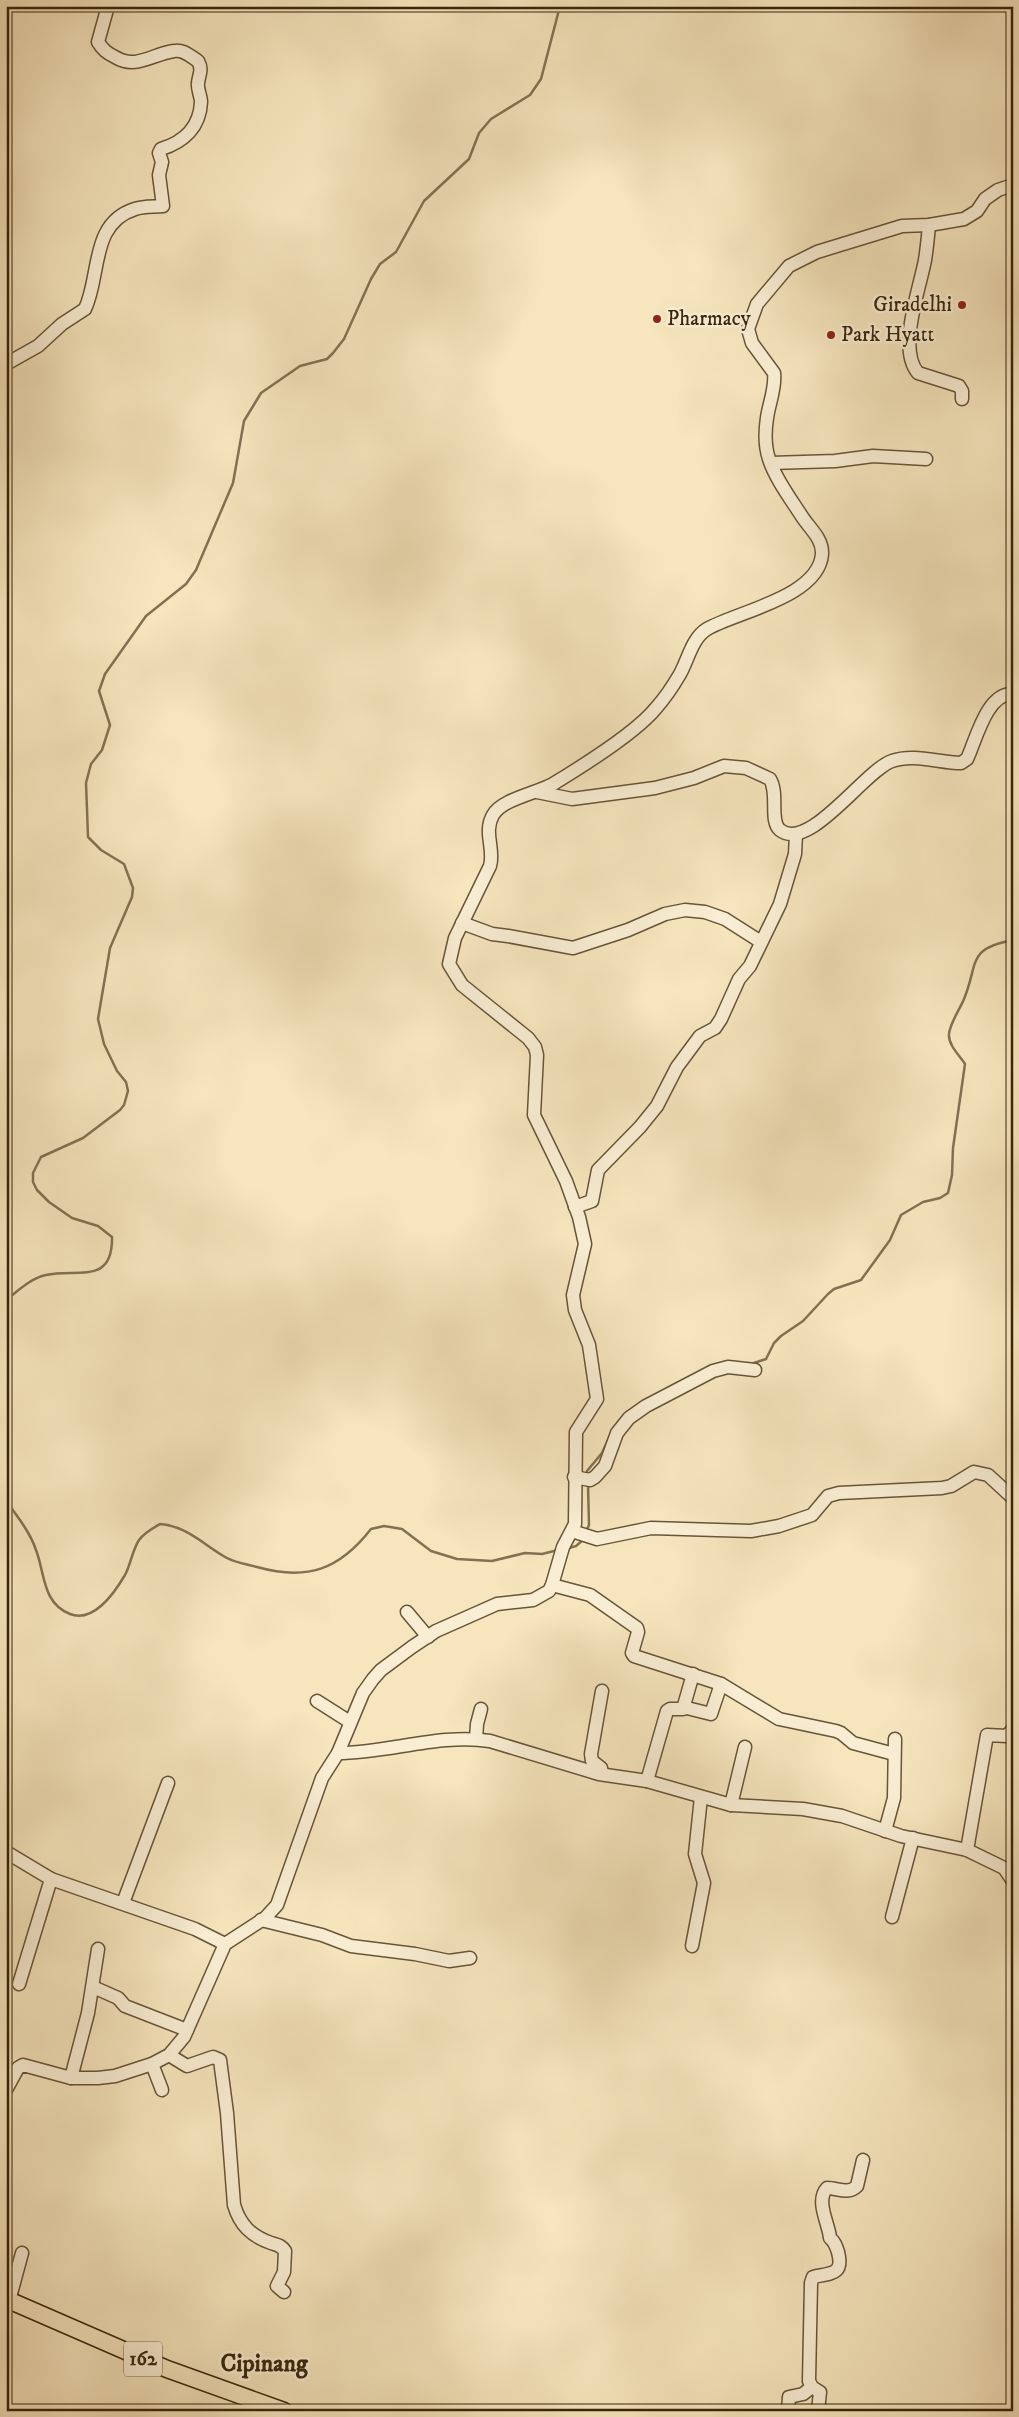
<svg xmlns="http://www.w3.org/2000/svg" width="1019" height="2417" viewBox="0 0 1019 2417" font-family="'IM FELL DW Pica',serif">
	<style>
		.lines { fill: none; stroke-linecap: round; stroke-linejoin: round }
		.stream { stroke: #837152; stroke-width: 2.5 }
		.minor-casing { stroke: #675538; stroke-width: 15 }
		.major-casing { stroke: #37250c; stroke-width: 19 }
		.minor { stroke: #f9eed4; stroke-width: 12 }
		.major { stroke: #f6e5bd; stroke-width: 16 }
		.poi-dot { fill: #8f2418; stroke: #f9eed4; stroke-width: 2 }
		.labels { text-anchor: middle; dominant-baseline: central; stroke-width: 5; stroke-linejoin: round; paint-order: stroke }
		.shield { fill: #f9eed4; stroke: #716148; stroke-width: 1 }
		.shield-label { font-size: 20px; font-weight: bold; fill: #37250c }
		.poi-label { font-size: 21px; fill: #37250c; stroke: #f9eed4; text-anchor: start }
		.quarter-label { font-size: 24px; font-weight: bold; fill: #37250c; stroke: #f9eed4 }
	</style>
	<rect width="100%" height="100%" fill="#f6e5bd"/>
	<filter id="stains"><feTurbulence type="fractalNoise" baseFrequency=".004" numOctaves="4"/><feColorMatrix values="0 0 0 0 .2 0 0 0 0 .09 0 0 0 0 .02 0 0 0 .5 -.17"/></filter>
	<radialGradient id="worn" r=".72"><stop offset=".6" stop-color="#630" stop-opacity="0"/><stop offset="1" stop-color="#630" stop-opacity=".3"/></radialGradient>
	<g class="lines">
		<g class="stream">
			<path d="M6,1300C18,1291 31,1278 46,1275C76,1268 113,1286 112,1237L98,1226L72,1218L49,1202L37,1190L33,1182V1173L41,1157L83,1138L120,1110L124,1105L128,1091L126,1082L117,1071L104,1044L98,1019L110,948L132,897L133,888L124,864L101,850L88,837L86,783L91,764L102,750L110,725L99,691L105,674L146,616L186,584L196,570L233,483L244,421L261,393L300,366L327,359L333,353L344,339L371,279L380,264L396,252L424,201L469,159L479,133L491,119L530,95L541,79L560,6"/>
			<path d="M751,1364L766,1359L774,1343L781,1336L803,1321L828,1294L834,1289L861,1280L890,1240L901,1215L923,1202L940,1198L948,1193L952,1175L953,1148L965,1064C960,1056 948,1045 949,1034C950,1023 960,1009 964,999C979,963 966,949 1013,940"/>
			<polyline points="587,1476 587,1471 602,1453 612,1431"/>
			<path d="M6,1501C17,1516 30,1532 36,1550C45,1573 42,1603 70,1614C94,1623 115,1592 125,1575C131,1564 132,1551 139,1540C144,1533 153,1528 160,1524C187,1526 205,1546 227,1558C236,1563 247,1564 257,1567C307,1581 339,1570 371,1529L384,1526L402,1529L431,1551L457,1559L492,1561L525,1553L542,1554L558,1550"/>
			<polyline points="586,1532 589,1525 588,1484"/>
			<polyline points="569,1548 576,1546 583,1540"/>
		</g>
		<g class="minor-casing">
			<g id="minor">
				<path d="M929,225C928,236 927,248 925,260C920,288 897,349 918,373L959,386L962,391V399"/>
				<path d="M6,364L38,346L62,324L85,309C101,275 90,223 135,209C144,206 154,207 163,206L159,175L162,162L159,153L161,149C184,142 200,127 201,102C201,96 197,89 198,83C199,74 203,70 198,61C190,56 183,49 174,51C152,54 136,70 115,57C107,53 103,50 98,42L108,6"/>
				<polyline points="771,463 835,461 873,456 926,459"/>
				<path d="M537,792L572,799L655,788L694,778L724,766L746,768L770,779C779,794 769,821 780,830C809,853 865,770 892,761C914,753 939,763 961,763L967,759C976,740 987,692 1013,694"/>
				<polyline points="462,923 492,934 508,936 573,948 628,930 665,914 685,910 705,912 725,919 761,942"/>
				<polyline points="575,1207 592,1201 598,1170 640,1127 657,1106 677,1067 700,1036 715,1028 721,1019 739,979 750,966 780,904 795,854 796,834"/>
				<polyline points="574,1477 590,1480 595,1477 605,1466 617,1433 629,1418 646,1406 713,1371 728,1367 755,1370"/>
				<polyline points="572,1531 597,1539 651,1528 751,1531 779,1526 812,1515 828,1496 839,1493 942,1488 951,1486 974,1472 988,1475 1013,1498"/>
				<polyline points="552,1585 590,1595 637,1628 638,1632 632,1653 634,1656 721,1684 779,1719 836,1731 841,1733 853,1743 894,1754"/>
				<polyline points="407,1612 428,1637"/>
				<polyline points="602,1691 591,1754 592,1761 601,1768 602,1774"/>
				<polyline points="317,1701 350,1722"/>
				<polyline points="683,1707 711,1714 721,1684"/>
				<polyline points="476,1739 477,1724 481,1709"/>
				<path d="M338,1753C388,1753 441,1733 490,1741L599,1774L647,1781L731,1805L803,1809L842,1816L901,1836L967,1850L1004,1868L1013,1881"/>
				<polyline points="647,1781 667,1711 670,1709 683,1709 693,1674"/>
				<polyline points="731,1805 745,1747"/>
				<polyline points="885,1831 894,1798 895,1739"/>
				<polyline points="967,1850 987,1735 1007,1736 1013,1729"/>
				<polyline points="6,1852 51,1879 195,1929 225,1944"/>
				<polyline points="123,1903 168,1783"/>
				<polyline points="892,1917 913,1838"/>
				<polyline points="261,1920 322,1935 351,1946 415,1954 449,1961 470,1958"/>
				<polyline points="692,1946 704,1883 695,1854 701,1797"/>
				<polyline points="19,1984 51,1879"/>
				<polyline points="93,1987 118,1998 125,2006 187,2030"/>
				<path d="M169,2055L187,2066L213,2057L220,2060L227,2113L234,2205C240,2225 251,2236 271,2243C277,2245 281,2245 285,2251L284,2272L277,2286L284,2292"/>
				<polyline points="152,2064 162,2090"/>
				<polyline points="71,2078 88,2013 98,1949"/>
				<path d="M6,2090L18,2068L23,2065L71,2078H98L115,2076L152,2064L169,2055L184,2037L225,1944L265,1918L277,1905L322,1778L338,1753L363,1693L373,1679L381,1670L412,1647L436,1631L497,1604L533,1600L549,1591L552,1585L563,1547L575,1524L576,1432L597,1399L589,1345L575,1310L573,1295L585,1244L579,1217L566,1181L534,1115L537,1055L535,1047L528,1038L462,985L449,964L455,938L490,866C495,849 483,832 493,815C502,799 537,793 553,784C581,767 636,733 656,708C665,698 673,686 680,674C688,660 692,638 707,629C736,612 819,597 822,554C823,538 808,527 801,515C790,498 775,478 769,459C765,447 765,431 767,418C769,403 776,388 774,373L752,343L748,329L757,304L789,266L817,252L902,226L929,225L964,219L977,211L985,199L998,190L1013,185"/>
				<polyline points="9,2301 22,2253"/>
				<polyline points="788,2411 789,2397 803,2394 812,2387"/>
				<path d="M818,2411L820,2392L812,2387L809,2381L811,2283L813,2277C831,2273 844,2275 838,2252C836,2246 835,2242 830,2238C829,2224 815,2201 827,2188C838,2188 848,2195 857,2186L863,2160"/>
			</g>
		</g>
		<g class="major-casing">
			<polyline id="major" points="6,2299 167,2369 284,2411"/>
		</g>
		<use href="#minor" class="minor"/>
		<use href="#major" class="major"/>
	</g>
	<g class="poi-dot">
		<circle cx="962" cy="305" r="5"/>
		<circle cx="657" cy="319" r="5"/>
		<circle cx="831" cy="335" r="5"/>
	</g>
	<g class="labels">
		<rect class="shield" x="124" y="2341.5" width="38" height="35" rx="4"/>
		<g class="shield-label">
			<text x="143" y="2359">162</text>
		</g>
		<g class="poi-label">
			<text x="952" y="305" text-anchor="end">Giradelhi</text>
			<text x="667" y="319">Pharmacy</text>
			<text x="841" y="335">Park Hyatt</text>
		</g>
		<g class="quarter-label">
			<text x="264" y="2364">Cipinang</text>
		</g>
	</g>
	<rect width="1019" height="2417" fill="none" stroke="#f6e5bd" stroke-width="25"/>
	<rect x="8" y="8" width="1004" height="2402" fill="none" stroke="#37250c" stroke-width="2.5"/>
	<rect x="12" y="12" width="994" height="2392" fill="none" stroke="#37250c"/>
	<rect width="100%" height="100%" filter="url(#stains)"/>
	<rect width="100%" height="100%" fill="url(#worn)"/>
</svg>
